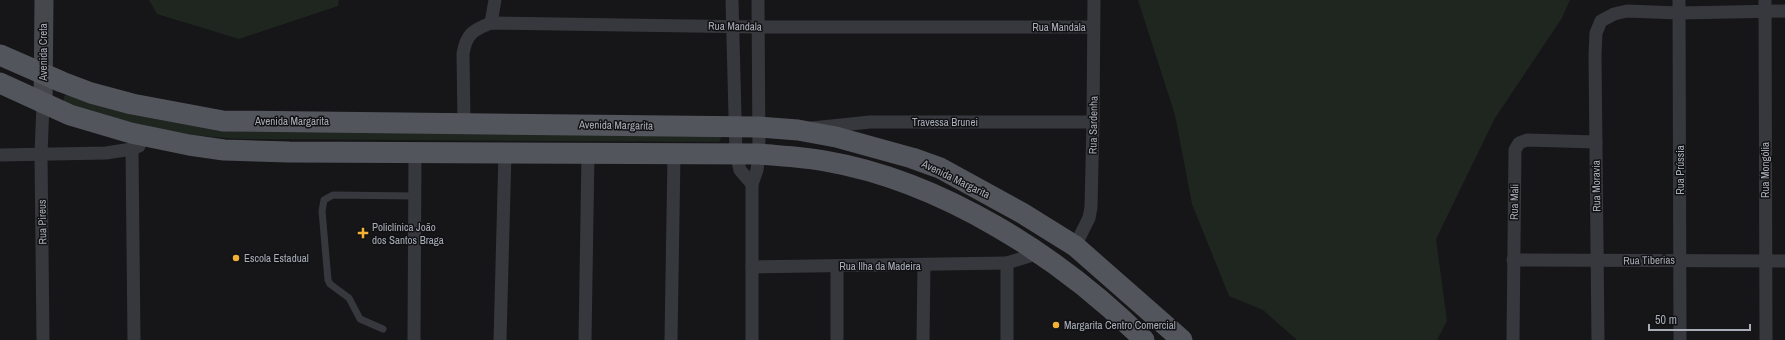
<svg xmlns="http://www.w3.org/2000/svg" width="1785" height="340" viewBox="0 0 1785 340" font-family="'Archivo Narrow',sans-serif">
	<style>
		.green { fill: #1e261f }
		.lines { fill: none; stroke-linecap: round; stroke-linejoin: round }
		.lane { stroke: #37383d; stroke-width: 7 }
		.street { stroke: #37383d; stroke-width: 13 }
		.secondary { stroke: #45474d; stroke-width: 19 }
		.primary { stroke: #53555c; stroke-width: 21 }
		.poi-dot { fill: #f2b134; stroke: #111113; stroke-width: 1.5 }
		.labels { text-anchor: middle; dominant-baseline: central; stroke-width: 3; stroke-linejoin: round; paint-order: stroke }
		.street-label { font-size: 11px; fill: #a8adb8; stroke: #111113 }
		.poi-label { font-size: 11px; fill: #a8adb8; stroke: #111113; text-anchor: start }
	</style>
	<rect width="100%" height="100%" fill="#161618"/>
	<g class="green">
		<polygon points="149,0 339,0 338,6 239,39 157,14"/>
		<polygon points="1138,0 1570,0 1562,18 1495,118 1436,239 1447,321 1437,340 1297,340 1263,310 1229,296 1192,204 1175,115"/>
		<path d="M70,93L159,118L719,133L721,138L719,142L238,139C219,137 199,136 180,133C165,130 69,110 64,101C63,99 64,97 65,95Z"/>
	</g>
	<g class="lines">
		<polyline class="lane" points="383,329 360,319 349,298 330,284 328,280 322,211 324,200 333,195 415,196"/>
		<g class="street">
			<polyline points="732,0 736,154 740,170 752,184"/>
			<polyline points="1679,0 1680,340"/>
			<polyline points="1765,0 1766,340"/>
			<polyline points="491,23 495,0"/>
			<path d="M464,123L463,54C466,34 473,30 491,23L758,27H1093"/>
			<polyline points="812,128 870,122 1093,122"/>
			<polyline points="132,149 134,340"/>
			<polyline points="0,155 106,153 132,149 139,146"/>
			<polyline points="1075,246 1089,218 1091,207 1093,122 1094,0"/>
			<polyline points="1513,260 1785,261"/>
			<polyline points="837,266 837,340"/>
			<polyline points="752,267 1007,263"/>
			<polyline points="43,340 41,154 43,104"/>
			<polyline points="414,340 415,152"/>
			<polyline points="500,340 505,153"/>
			<polyline points="585,340 588,153"/>
			<polyline points="671,340 674,154"/>
			<polyline points="752,340 752,184 757,170 759,154 758,0"/>
			<polyline points="923,340 924,266"/>
			<polyline points="1007,340 1007,263 1039,253"/>
			<polyline points="1513,340 1515,150 1519,143 1527,140 1596,142"/>
			<polyline points="1598,340 1595,55 1596,33 1601,21 1614,14 1627,11 1679,13 1785,11"/>
		</g>
		<polyline class="secondary" points="43,104 44,0"/>
		<g class="primary">
			<polyline points="0,55 62,82 91,93 132,104 223,121 759,127 798,130 836,137 912,158 940,168 1022,213 1075,246 1182,340"/>
			<path d="M0,83L70,115L131,133L189,145L224,150L289,152L759,154C781,156 803,157 825,161C942,181 1061,257 1144,340"/>
		</g>
	</g>
	<g class="poi-dot">
		<path d="M361 227h4v4h4v4h-4v4h-4v-4h-4v-4h4z"/>
		<circle cx="236" cy="258" r="4"/>
		<circle cx="1056" cy="325" r="4"/>
	</g>
	<g class="labels">
		<g class="street-label">
			<text transform="translate(735 26) rotate(1)">Rua Mandala</text>
			<text x="1059" y="27">Rua Mandala</text>
			<text transform="translate(43 52) rotate(-90)">Avenida Creta</text>
			<text x="292" y="121">Avenida Margarita</text>
			<text x="945" y="122">Travessa Brunei</text>
			<text transform="translate(616 125) rotate(1)">Avenida Margarita</text>
			<text transform="translate(1093 125) rotate(-89)">Rua Sardenha</text>
			<text transform="translate(1680 170) rotate(-90)">Rua Prússia</text>
			<text transform="translate(1765 170) rotate(-90)">Rua Mongólia</text>
			<text transform="translate(956 179) rotate(26)">Avenida Margarita</text>
			<text transform="translate(1596 186) rotate(-91)">Rua Moravia</text>
			<text transform="translate(1514 202) rotate(-89)">Rua Mali</text>
			<text transform="translate(42 222) rotate(-91)">Rua Pireus</text>
			<text transform="translate(1649 260) rotate(-1)">Rua Tiberias</text>
			<text x="880" y="266">Rua Ilha da Madeira</text>
		</g>
		<g class="poi-label">
			<text x="372" y="227">Policlínica João<tspan x="372" dy="13">dos Santos Braga</tspan></text>
			<text x="244" y="258">Escola Estadual</text>
			<text x="1064" y="325">Margarita Centro Comercial</text>
		</g>
	</g>
	<path d="M1649 324v6h101v-6" fill="none" stroke="#a8adb8" stroke-width="2"/>
	<text x="1655" y="324" font-size="12" fill="#a8adb8" stroke="#111113" stroke-width="3" paint-order="stroke">50 m</text>
</svg>
